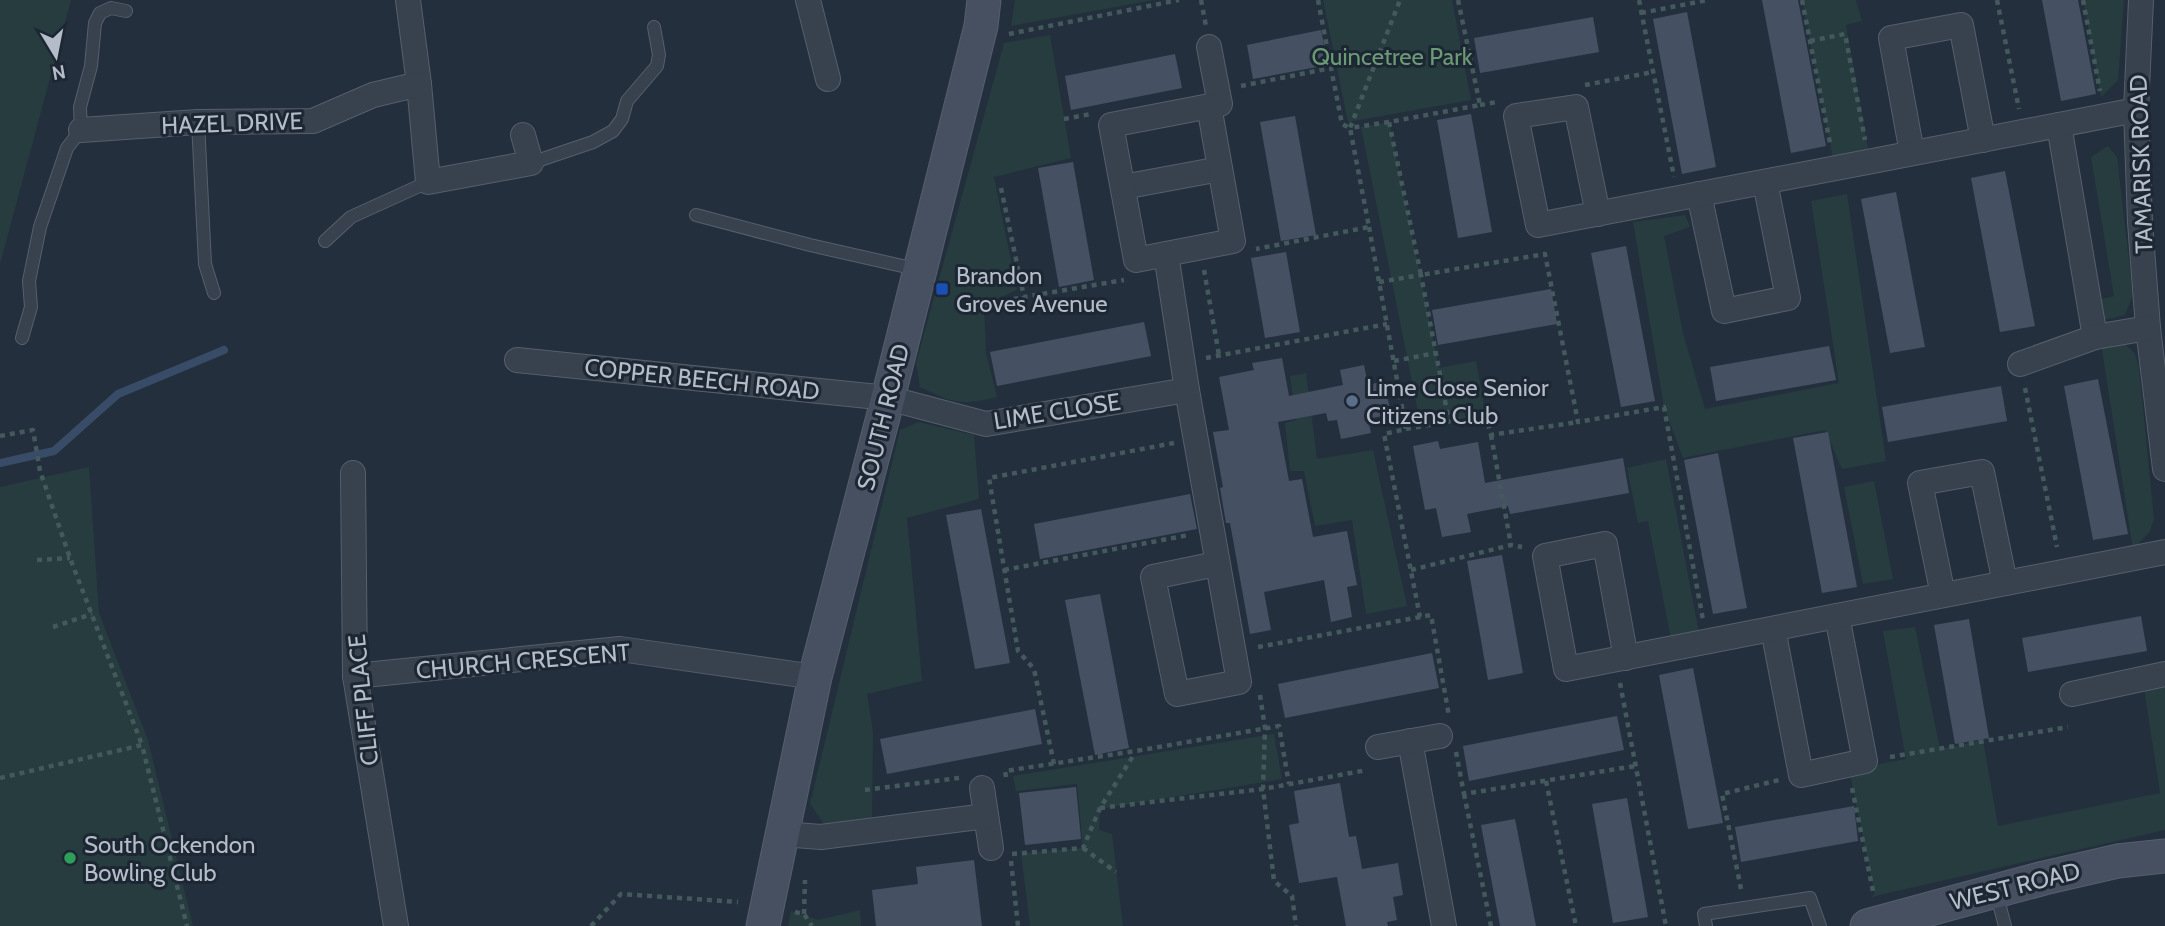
<svg xmlns="http://www.w3.org/2000/svg" width="2165" height="926" viewBox="0 0 2165 926" font-family="Cabin,sans-serif">
	<style>
		.green { fill: #263c3f }
		.lines { fill: none; stroke-linecap: round; stroke-linejoin: round }
		.stream { stroke: #394c67; stroke-width: 8 }
		.building { fill: #455162 }
		.lane-casing { stroke: #565f6c; stroke-width: 14 }
		.street-casing { stroke: #565f6c; stroke-width: 26 }
		.secondary-casing { stroke: #565f6c; stroke-width: 35 }
		.path { stroke: #44595c; stroke-width: 4.5; stroke-dasharray: 5 5; stroke-linecap: butt }
		.lane { stroke: #38414e; stroke-width: 12 }
		.street { stroke: #38414e; stroke-width: 24 }
		.secondary { stroke: #465061; stroke-width: 33 }
		.transit-dot { fill: #1a4fb4; stroke: #1d2633; stroke-width: 2.5 }
		.service-dot { fill: #5c6f8a; stroke: #1d2633; stroke-width: 2.5 }
		.leisure-dot { fill: #2e9e5b; stroke: #1d2633; stroke-width: 2.5 }
		.labels { text-anchor: middle; dominant-baseline: central; stroke-width: 6; stroke-linejoin: round; paint-order: stroke }
		.park-label { font-size: 24px; fill: #6b9a76; stroke: #1d2633 }
		.street-label { font-size: 24px; fill: #b4bcc9; stroke: #1d2633 }
		.poi-label { font-size: 24px; fill: #b4bcc9; stroke: #1d2633; text-anchor: start }
	</style>
	<rect width="100%" height="100%" fill="#242f3e"/>
	<g class="green">
		<polygon points="0,0 71,0 0,264"/>
		<polygon points="1015,0 1154,0 1011,26"/>
		<polygon points="1323,0 1452,0 1471,100 1348,122"/>
		<polygon points="1802,0 1856,0 1862,21 1846,25 1869,154 1833,159"/>
		<polygon points="2083,0 2124,0 2118,80 2101,97"/>
		<path d="M1050,35L1071,158L994,177L1017,290L984,305L986,353L997,397C959,406 954,403 920,387L916,363L1004,43Z"/>
		<polygon points="1389,122 1439,368 1476,361 1486,415 1421,427 1361,127"/>
		<polygon points="2108,146 2117,157 2133,295 2125,315 2099,321 2095,301 2114,296 2091,157"/>
		<polygon points="1847,194 1886,461 1842,469 1825,430 1683,458 1664,407 1633,222 1685,215 1690,227 1664,236 1683,333 1705,409 1839,383 1811,201"/>
		<polygon points="2101,343 2125,344 2135,354 2139,367 2154,519 2150,531 2133,550"/>
		<polygon points="1306,373 1317,459 1373,450 1407,606 1366,614 1352,520 1315,526 1304,471 1290,471 1285,423 1296,420 1290,376"/>
		<polygon points="918,422 974,435 979,499 907,518 922,681 867,694 873,732 872,817 824,824 810,804 900,430"/>
		<polygon points="1666,459 1699,633 1671,639 1648,521 1638,523 1627,468"/>
		<polygon points="89,467 99,613 148,740 193,926 0,926 0,487"/>
		<polygon points="1874,481 1893,579 1863,584 1844,487"/>
		<polygon points="1915,627 1940,749 1983,740 1998,826 2160,793 2144,688 2165,682 2165,830 1875,896 1849,770 1906,759 1883,631"/>
		<polygon points="1274,734 1282,779 1100,809 1099,830 1112,834 1123,926 1030,926 1021,853 1083,848 1077,784 1016,791 1013,776"/>
		<polygon points="860,910 861,926 788,926 791,911 818,920"/>
	</g>
	<g class="lines">
		<polyline class="stream" points="0,463 54,451 118,394 224,350"/>
	</g>
	<g class="building">
		<polygon points="1762,0 1798,0 1826,146 1791,153"/>
		<polygon points="2042,0 2078,0 2096,94 2061,101"/>
		<polygon points="1687,12 1716,167 1682,174 1653,19"/>
		<polygon points="1593,17 1599,52 1480,73 1474,38"/>
		<polygon points="1321,30 1328,65 1253,79 1247,45"/>
		<polygon points="1175,54 1182,88 1071,110 1065,76"/>
		<polygon points="1471,114 1492,232 1458,238 1437,120"/>
		<polygon points="1295,116 1316,235 1281,241 1260,122"/>
		<polygon points="1073,162 1094,280 1059,287 1038,168"/>
		<polygon points="2005,171 2035,326 2000,332 1971,178"/>
		<polygon points="1896,192 1925,347 1890,353 1861,199"/>
		<polygon points="1626,246 1655,401 1621,407 1591,253"/>
		<polygon points="1286,252 1300,332 1265,338 1251,258"/>
		<polygon points="1551,289 1557,324 1438,345 1432,310"/>
		<polygon points="1144,322 1151,356 997,386 990,352"/>
		<polygon points="1829,346 1836,380 1716,401 1710,367"/>
		<polygon points="1282,358 1289,396 1343,385 1340,370 1364,365 1368,385 1384,381 1391,414 1368,419 1371,433 1341,439 1337,420 1328,421 1326,413 1278,422 1289,481 1302,479 1313,537 1347,531 1357,585 1347,587 1352,617 1331,622 1324,580 1264,592 1271,630 1250,634 1230,523 1226,523 1220,488 1223,487 1213,432 1229,430 1219,377 1254,370 1252,363"/>
		<polygon points="2098,379 2128,534 2093,540 2064,386"/>
		<polygon points="2001,386 2007,421 1888,442 1882,407"/>
		<polygon points="1828,432 1857,587 1822,593 1793,438"/>
		<polygon points="1438,441 1440,449 1478,442 1485,483 1623,458 1629,493 1510,514 1508,506 1467,514 1471,532 1442,537 1436,508 1425,510 1413,446"/>
		<polygon points="1718,453 1747,608 1713,614 1684,460"/>
		<polygon points="1190,494 1197,529 1040,559 1034,524"/>
		<polygon points="981,509 1010,663 975,669 946,515"/>
		<polygon points="1502,555 1523,673 1488,680 1467,561"/>
		<polygon points="1100,594 1129,748 1095,755 1065,600"/>
		<polygon points="2141,616 2147,651 2028,672 2022,638"/>
		<polygon points="1969,619 1989,738 1955,744 1934,625"/>
		<polygon points="1432,653 1439,688 1285,718 1278,684"/>
		<polygon points="1693,668 1723,823 1688,829 1659,675"/>
		<polygon points="1035,709 1042,744 887,774 880,739"/>
		<polygon points="1617,716 1624,750 1469,781 1463,746"/>
		<polygon points="1340,783 1349,837 1356,836 1362,869 1398,863 1403,895 1393,897 1397,920 1387,922 1388,926 1346,926 1337,877 1299,883 1289,825 1299,823 1294,791"/>
		<polygon points="1076,787 1081,839 1025,845 1019,793"/>
		<polygon points="1627,798 1648,917 1613,923 1592,804"/>
		<polygon points="1854,806 1858,841 1741,862 1735,827"/>
		<polygon points="1515,819 1528,885 1536,926 1500,926 1481,825"/>
		<polygon points="974,860 982,926 876,926 872,890 918,884 916,867"/>
	</g>
	<g class="lines">
		<g class="lane-casing">
			<g id="lane">
				<polyline points="198,122 205,264 214,293"/>
				<polyline points="531,163 593,142 613,131 622,119 627,101 657,66 659,55 654,27"/>
				<polyline points="696,215 810,245 920,270"/>
				<polyline points="325,241 351,217 428,182"/>
				<polyline points="22,338 31,307 29,281 40,227 67,148 81,130 80,107 91,66 95,23 100,13 111,8 126,11"/>
				<polyline points="1996,892 2005,926"/>
				<polyline points="1706,926 1704,914 1810,898 1820,926"/>
			</g>
		</g>
		<g class="street-casing">
			<g id="street">
				<polyline points="408,0 419,84 428,182 531,163 523,135"/>
				<polyline points="808,0 828,79"/>
				<polyline points="2141,0 2136,110 2140,222 2148,328 2165,469"/>
				<polyline points="2059,125 2095,337"/>
				<polyline points="81,130 198,122 313,121 373,95 419,84"/>
				<polyline points="1912,153 1891,38 1961,25 1983,140"/>
				<polyline points="1123,187 1220,169"/>
				<polyline points="1699,194 1724,311 1788,298 1765,182"/>
				<path d="M1598,214L1576,107L1516,116L1538,225C1737,187 1937,149 2136,110"/>
				<polyline points="1166,254 1136,260 1111,125 1220,104 1209,47"/>
				<polyline points="517,360 888,398 986,424 1187,390 1239,682 1177,694 1153,577 1216,564"/>
				<polyline points="2020,364 2095,337 2148,328"/>
				<polyline points="1187,390 1166,254 1233,241 1209,106"/>
				<polyline points="353,473 355,676 396,926"/>
				<polyline points="1943,595 1920,483 1982,472 2005,583"/>
				<polyline points="1773,629 1801,775 1865,761 1837,616"/>
				<polyline points="1626,658 1605,544 1545,556 1566,669 2165,552"/>
				<polyline points="355,676 620,649 815,677"/>
				<polyline points="2072,694 2165,674"/>
				<polyline points="1410,741 1444,926"/>
				<polyline points="1378,747 1440,736"/>
				<polyline points="982,788 991,848"/>
				<polyline points="782,834 821,837 986,816"/>
			</g>
		</g>
		<g class="secondary-casing">
			<g id="secondary">
				<polyline points="763,926 815,677 888,398 981,26 984,0"/>
				<polyline points="1867,926 2044,878 2118,861 2165,856"/>
			</g>
		</g>
		<g class="path">
			<polyline points="1201,0 1206,26"/>
			<polyline points="1318,0 1331,68"/>
			<polyline points="1458,0 1480,105 1389,122 1421,275 1545,254 1578,422 1664,407 1703,620"/>
			<polyline points="1639,0 1674,177"/>
			<polyline points="1802,0 1830,143"/>
			<polyline points="1997,0 2019,109"/>
			<polyline points="2083,0 2100,91"/>
			<polyline points="1641,13 1708,0"/>
			<polyline points="1009,34 1179,0"/>
			<polyline points="1810,41 1845,34 1865,140"/>
			<polyline points="1585,85 1653,72"/>
			<polyline points="1241,86 1331,68 1342,124 1350,128 1369,227 1256,249"/>
			<polyline points="1480,105 1497,102"/>
			<polyline points="1064,119 1091,114"/>
			<polyline points="1389,122 1350,128 1400,0"/>
			<polyline points="1001,188 1024,297 1124,280"/>
			<polyline points="1369,227 1406,429 1384,434 1420,617"/>
			<polyline points="1204,270 1219,355"/>
			<polyline points="1379,282 1421,275 1449,422"/>
			<polyline points="984,305 1024,297"/>
			<polyline points="1206,358 1387,324"/>
			<polyline points="1394,361 1436,353"/>
			<polyline points="2025,388 2057,547"/>
			<polyline points="1406,429 1486,415 1491,435 1578,422"/>
			<polyline points="1491,435 1511,545"/>
			<polyline points="0,436 33,430 40,471 70,558 142,745"/>
			<polyline points="37,560 70,558"/>
			<polyline points="1004,570 1189,535"/>
			<polyline points="1411,570 1511,545 1522,547"/>
			<polyline points="53,627 92,614"/>
			<polyline points="1258,647 1431,615 1449,716"/>
			<polyline points="1620,683 1666,926"/>
			<polyline points="1260,695 1265,728 1263,789 1274,881 1292,896 1296,926"/>
			<polyline points="1456,752 1464,794 1635,766"/>
			<polyline points="1890,757 2068,727"/>
			<polyline points="1054,764 1034,669 1018,651 989,478 1174,443"/>
			<polyline points="1006,777 1005,771 1136,751 1279,726 1289,784"/>
			<polyline points="0,778 142,745 187,926"/>
			<polyline points="1546,781 1576,926"/>
			<polyline points="1852,788 1874,896"/>
			<polyline points="865,790 959,778"/>
			<polyline points="1464,794 1491,926"/>
			<polyline points="1100,808 1263,789 1367,770"/>
			<polyline points="1083,848 1116,872"/>
			<polyline points="1012,854 1083,848 1100,808 1135,753"/>
			<polyline points="1011,861 1018,926"/>
			<polyline points="1741,889 1722,794 1779,780"/>
			<polyline points="795,912 804,914 812,926"/>
			<polyline points="804,914 805,880"/>
			<polyline points="591,926 621,894 738,902"/>
		</g>
		<use href="#lane" class="lane"/>
		<use href="#street" class="street"/>
		<use href="#secondary" class="secondary"/>
	</g>
	<rect class="transit-dot" x="935" y="282" width="14" height="14" rx="3.5"/>
	<circle class="service-dot" cx="1352" cy="401" r="7"/>
	<circle class="leisure-dot" cx="70" cy="858" r="7"/>
	<g class="labels">
		<g class="park-label">
			<text x="1392" y="56">Quincetree Park</text>
		</g>
		<g class="street-label">
			<text transform="translate(232 123) rotate(-2)">HAZEL DRIVE</text>
			<text transform="translate(2141 164) rotate(-92)">TAMARISK ROAD</text>
			<text transform="translate(702 379) rotate(6)">COPPER BEECH ROAD</text>
			<text transform="translate(1057 411) rotate(-9)">LIME CLOSE</text>
			<text transform="translate(883 417) rotate(-76)">SOUTH ROAD</text>
			<text transform="translate(523 661) rotate(-5)">CHURCH CRESCENT</text>
			<text transform="translate(363 700) rotate(-96)">CLIFF PLACE</text>
			<text transform="translate(2015 886) rotate(-14)">WEST ROAD</text>
		</g>
		<g class="poi-label">
			<text x="956" y="275">Brandon<tspan x="956" dy="28">Groves Avenue</tspan></text>
			<text x="1366" y="387">Lime Close Senior<tspan x="1366" dy="28">Citizens Club</tspan></text>
			<text x="84" y="844">South Ockendon<tspan x="84" dy="28">Bowling Club</tspan></text>
		</g>
	</g>
	<g transform="translate(56 56) rotate(170)" stroke="#1d2633" stroke-width="5" paint-order="stroke">
	<path d="M0-5L12 26L0 18L-12 26Z" fill="#b4bcc9"/>
	<text y="-10" font-size="19" font-weight="bold" text-anchor="middle" fill="#b4bcc9">N</text>
	</g>
</svg>
